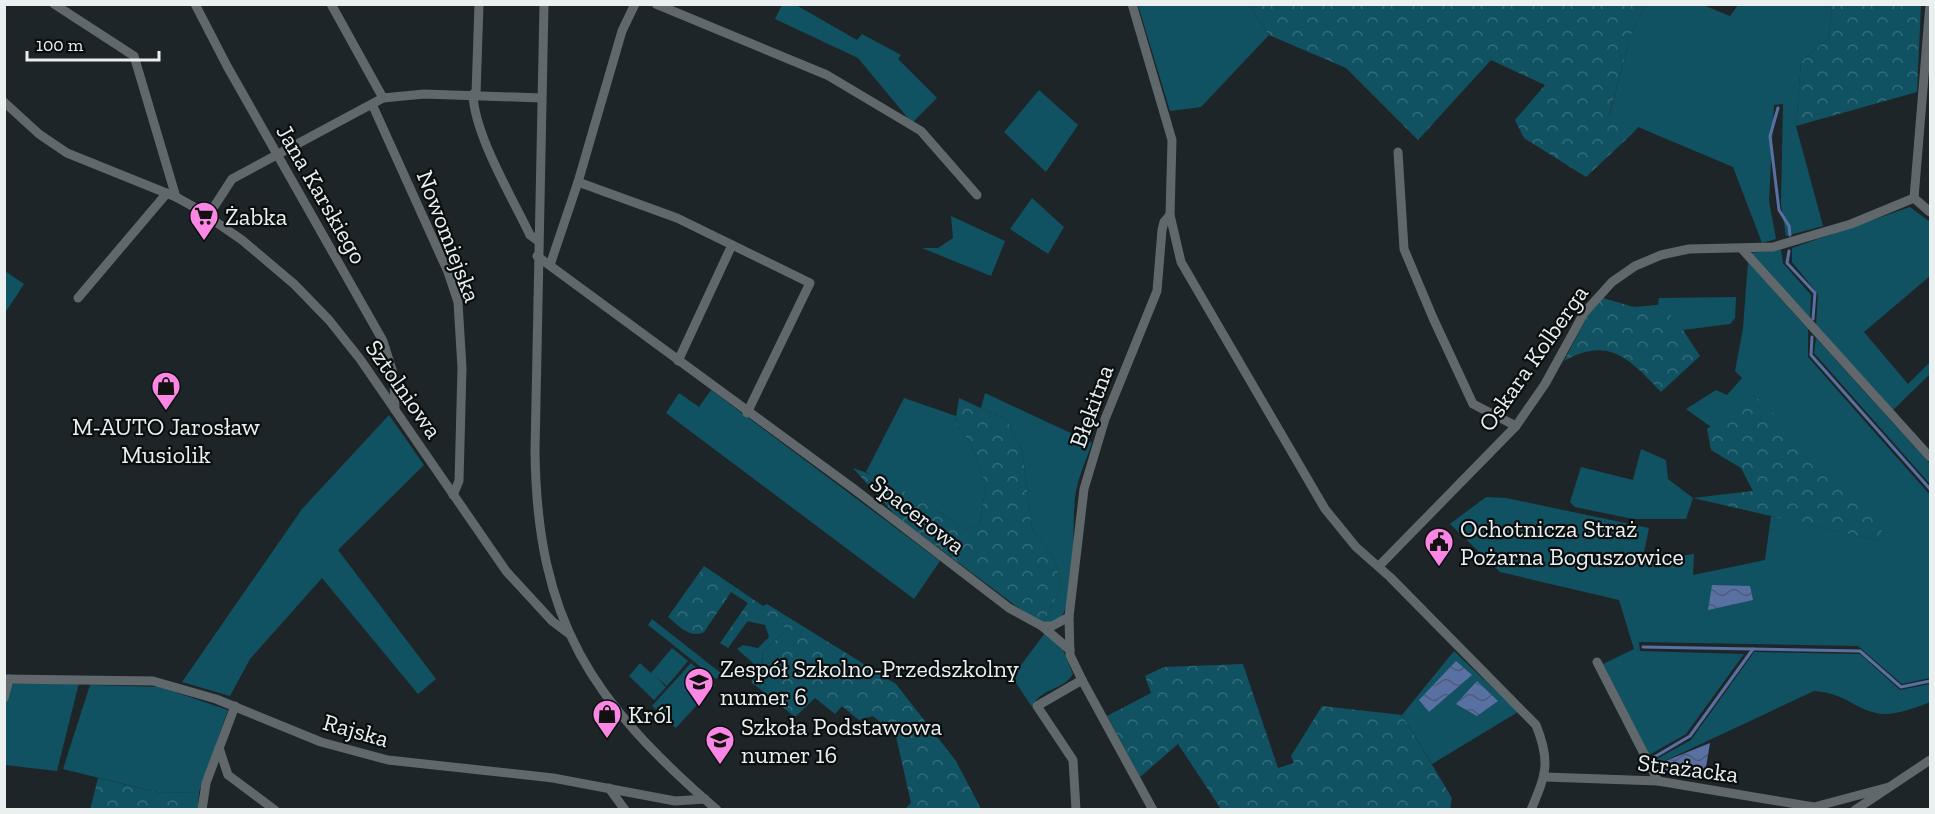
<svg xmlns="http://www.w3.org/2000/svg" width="1935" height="814" viewBox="0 0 1935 814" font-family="'Zilla Slab',serif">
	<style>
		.green { fill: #115262 }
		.forest { fill: url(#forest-crowns) }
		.water { fill: url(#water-waves) }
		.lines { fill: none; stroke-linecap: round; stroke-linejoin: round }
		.stream { stroke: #5970a3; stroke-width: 3 }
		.minor { stroke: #60686b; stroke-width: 9 }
		.labels { text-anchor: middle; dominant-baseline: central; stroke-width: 4.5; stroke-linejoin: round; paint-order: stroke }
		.street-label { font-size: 24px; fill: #eaeff0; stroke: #0a0e0f }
		.poi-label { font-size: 24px; fill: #eaeff0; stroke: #0a0e0f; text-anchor: start }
	</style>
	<defs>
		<pattern id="forest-crowns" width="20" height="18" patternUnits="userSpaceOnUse" patternTransform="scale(1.5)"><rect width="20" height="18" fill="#115262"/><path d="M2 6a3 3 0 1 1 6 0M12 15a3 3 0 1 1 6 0" fill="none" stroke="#346b79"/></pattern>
		<pattern id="water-waves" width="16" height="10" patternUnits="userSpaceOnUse" patternTransform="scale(1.5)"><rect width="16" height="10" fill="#5970a3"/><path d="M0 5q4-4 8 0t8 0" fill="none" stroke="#505c76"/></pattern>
	</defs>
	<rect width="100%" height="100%" fill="#1e2528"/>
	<g class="green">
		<polygon points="782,5 796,5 857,40 862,34 901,55 898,59 937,98 912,123 858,58 775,19"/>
		<polygon points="1138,5 1249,5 1269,35 1201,107 1170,111"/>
		<polygon points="1645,5 1703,5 1730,16 1738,5 1832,5 1829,38 1801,62 1796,126 1823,226 1786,236 1781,204 1783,104 1774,105 1769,201 1776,239 1762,243 1733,167 1638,127 1635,131 1609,116 1631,35"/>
		<polygon points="1039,90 1078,125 1046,172 1004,132"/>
		<polygon points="1032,198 1064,227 1048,254 1010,229"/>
		<polygon points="1910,207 1930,222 1930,276 1864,332 1908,384 1930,362 1930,374 1893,410 1816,325 1818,294 1792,262 1792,248"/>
		<polygon points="951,216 1005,241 991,276 922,248 938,248 953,238"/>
		<polygon points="1781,250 1783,263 1811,295 1810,320 1750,253"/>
		<polygon points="1748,262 1808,329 1808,357 1930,495 1930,678 1902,684 1858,646 1639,642 1640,651 1744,654 1686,734 1649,755 1603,664 1634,649 1619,600 1500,572 1450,524 1486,497 1506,498 1649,528 1642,562 1694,554 1693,575 1765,560 1771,516 1879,541 1754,395 1711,427 1686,409 1716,390 1727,395 1742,378 1735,371 1743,328"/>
		<polygon points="5,271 24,284 5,313"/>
		<polygon points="1736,297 1735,318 1730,324 1683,330 1658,305 1659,298"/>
		<polygon points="1816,338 1930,464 1930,484 1814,353"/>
		<polygon points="711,390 940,561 914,599 666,413 679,393 699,407"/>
		<path d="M985,393L1092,443C1087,458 1079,475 1076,491C1070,525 1080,596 1058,622H1044L1062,585L1053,556L1032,528L1022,450L1007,420L981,408Z"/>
		<polygon points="904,398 956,416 955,423 971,444 986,485 980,524 966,530 939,512 866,472"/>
		<polygon points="389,415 424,465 338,550 436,679 418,694 322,578 250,659 230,696 182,682 302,509"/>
		<polygon points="1641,449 1666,460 1668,479 1693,498 1686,519 1633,519 1575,507 1570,502 1581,467 1633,480"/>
		<polygon points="755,610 788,629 763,651 761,670 737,649 743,645 758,648 769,637 765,625 746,621"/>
		<polygon points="652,619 722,674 716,679 648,625"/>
		<path d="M1045,633L1063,650L1073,674C1063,691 1041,687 1032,707L1012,677Z"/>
		<polygon points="672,648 688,661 667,686 655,676 666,687 654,700 629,676 640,663 651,673"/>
		<polygon points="1454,651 1518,712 1432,764 1402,715"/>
		<path d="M1754,652L1860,654L1900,690L1930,684V702C1916,708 1891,717 1876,713C1852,707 1844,693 1814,691L1656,765L1653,761L1691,740Z"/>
		<polygon points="691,663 715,685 676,728 652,706"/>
		<polygon points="79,683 57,771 5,765 5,705 9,684"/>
		<polygon points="90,685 160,687 228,710 199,792 160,793 63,769"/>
	</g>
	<g class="forest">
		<polygon points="1249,5 1645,5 1631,35 1609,115 1635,131 1586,177 1524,138 1515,120 1545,85 1491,60 1418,140 1346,68 1269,35"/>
		<polygon points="1832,5 1921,5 1917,92 1796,126 1801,62 1829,38"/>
		<path d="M1603,298L1634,307L1658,305L1677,321L1700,356L1661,392C1631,360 1609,335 1564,361L1589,313Z"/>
		<polygon points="1754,395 1885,520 1879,541 1693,498 1753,491 1741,468 1711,450 1707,429"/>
		<path d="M959,398L1007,420L1022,450L1032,528L1053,556L1062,585L1044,622L1036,621L895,515L853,468C892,481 932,507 966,530L980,524L986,485L971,444L955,423Z"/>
		<path d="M704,566L763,606L767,604L896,684L956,761L981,809H905L911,803L896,736L873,716L859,720L842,706L835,714L815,698L795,717L751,682L762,667L763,651L788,629L755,611L728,648L720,643L748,603L731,592L704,632C690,639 679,626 668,617Z"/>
		<polygon points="1243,664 1278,768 1294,763 1291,756 1322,706 1402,715 1452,798 1450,809 1221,809 1178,744 1140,777 1107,716 1151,693 1145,676 1164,667"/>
		<polygon points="98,778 160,793 199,792 198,809 90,810"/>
	</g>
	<g class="water">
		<polygon points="1712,585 1750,586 1753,600 1708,610"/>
		<polygon points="1456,661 1472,675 1429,712 1419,700"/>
		<polygon points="1477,681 1498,701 1477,716 1456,704"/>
		<polygon points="1710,743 1704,779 1660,769 1663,762"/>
	</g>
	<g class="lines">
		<g class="stream">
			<polyline points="1778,108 1770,136 1779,210 1789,226 1790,235"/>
			<polyline points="1789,251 1787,263 1815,293 1813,319"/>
			<polyline points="1812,337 1811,355 1930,489"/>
			<polyline points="1643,647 1860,651 1901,687 1930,681"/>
			<polyline points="1651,759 1690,736 1753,649"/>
		</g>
		<g class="minor">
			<polyline points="54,4 134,56 176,197"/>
			<polyline points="195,4 227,66 383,341 394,376 395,410"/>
			<polyline points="331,4 383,98"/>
			<path d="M544,4L535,451C537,621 591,701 717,810"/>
			<polyline points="656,4 827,75 921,131 977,195"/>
			<path d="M1132,4L1172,140L1170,215L1181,262L1325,509L1356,547L1390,577L1536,725C1551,762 1546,774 1531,810"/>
			<path d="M473,94C474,134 512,197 530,235L537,240"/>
			<polyline points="476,94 479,4"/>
			<polyline points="4,102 39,134 67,153 176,197 194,207 242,240 294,284 329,320 360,359 506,571 552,621 568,633"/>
			<polyline points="372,104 448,272 458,302 462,368 459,481 453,495"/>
			<polyline points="1398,152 1404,249 1433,318 1473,404 1516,426"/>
			<polyline points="578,182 677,218 810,283 747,413"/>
			<polyline points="1914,198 1930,212"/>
			<polyline points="208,216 232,179 383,98 424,94 541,98"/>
			<polyline points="1742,249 1930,457"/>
			<polyline points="537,256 854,489 1009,608 1042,626 1052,626 1069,617"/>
			<polyline points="550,265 578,182 622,31 635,4"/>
			<polyline points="78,298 167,193"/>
			<polyline points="678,361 732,245"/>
			<polyline points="1379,566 1516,426 1545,384 1584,313 1612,282 1635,266 1661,255 1689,249 1773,247 1851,224 1914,198 1930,4"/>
			<polyline points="1042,626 1070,650"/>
			<polyline points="1597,662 1658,781"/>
			<polyline points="4,679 153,681 216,699 321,742 388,760 553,778 675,801 705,799"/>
			<polyline points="1082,680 1153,810"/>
			<polyline points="4,698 9,679"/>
			<polyline points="219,748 228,775 275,810"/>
			<polyline points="1545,777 1658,781 1814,807 1889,787"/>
			<polyline points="609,788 625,810"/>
			<polyline points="202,810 206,783 235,706"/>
			<polyline points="1076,810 1073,760 1037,706 1082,680 1070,655 1069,617 1084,489 1105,419 1157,291 1162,230 1164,222 1170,215"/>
			<polyline points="1855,810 1930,760"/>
		</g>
	</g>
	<defs>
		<g id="supermarket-pin" transform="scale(1.5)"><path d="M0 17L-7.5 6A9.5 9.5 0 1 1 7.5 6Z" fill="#fc86e3" stroke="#0a0e0f"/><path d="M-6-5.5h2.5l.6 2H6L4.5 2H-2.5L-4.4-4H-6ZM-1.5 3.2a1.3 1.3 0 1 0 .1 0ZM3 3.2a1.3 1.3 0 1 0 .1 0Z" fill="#111"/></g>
		<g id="shop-pin" transform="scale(1.5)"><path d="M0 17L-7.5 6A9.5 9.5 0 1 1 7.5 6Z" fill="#fc86e3" stroke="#0a0e0f"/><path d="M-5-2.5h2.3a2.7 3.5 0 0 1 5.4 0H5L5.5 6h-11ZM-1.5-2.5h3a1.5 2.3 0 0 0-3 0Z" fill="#111"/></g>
		<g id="civic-pin" transform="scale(1.5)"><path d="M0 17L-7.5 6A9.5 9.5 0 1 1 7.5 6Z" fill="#fc86e3" stroke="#0a0e0f"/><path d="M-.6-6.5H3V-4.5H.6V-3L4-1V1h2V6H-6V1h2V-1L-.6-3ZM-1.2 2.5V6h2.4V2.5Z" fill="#111"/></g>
		<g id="school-pin" transform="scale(1.5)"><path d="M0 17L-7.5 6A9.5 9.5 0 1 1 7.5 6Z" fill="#fc86e3" stroke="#0a0e0f"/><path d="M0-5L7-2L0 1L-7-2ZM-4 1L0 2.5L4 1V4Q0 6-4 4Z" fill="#111"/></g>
	</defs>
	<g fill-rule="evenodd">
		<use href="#supermarket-pin" x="204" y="216"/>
		<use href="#shop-pin" x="166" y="386"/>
		<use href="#civic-pin" x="1439" y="542"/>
		<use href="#school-pin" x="699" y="682"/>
		<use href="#shop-pin" x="607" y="714"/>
		<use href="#school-pin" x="720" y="740"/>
	</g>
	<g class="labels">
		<g class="street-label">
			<text transform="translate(322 194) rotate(60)">Jana Karskiego</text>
			<text transform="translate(449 236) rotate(69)">Nowomiejska</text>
			<text transform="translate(1533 358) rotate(-55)">Oskara Kolberga</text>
			<text transform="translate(404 389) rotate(55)">Sztolniowa</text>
			<text transform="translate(1091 406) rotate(-70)">Błękitna</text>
			<text transform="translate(918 514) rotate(38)">Spacerowa</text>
			<text transform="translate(356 730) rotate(16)">Rajska</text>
			<text transform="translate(1688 768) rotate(7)">Strażacka</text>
		</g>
		<g class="poi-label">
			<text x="225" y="216">Żabka</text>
			<text x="166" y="426" text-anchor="middle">M-AUTO Jarosław<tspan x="166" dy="28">Musiolik</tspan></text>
			<text x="1460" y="528">Ochotnicza Straż<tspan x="1460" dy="28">Pożarna Boguszowice</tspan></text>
			<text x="720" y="668">Zespół Szkolno-Przedszkolny<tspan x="720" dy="28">numer 6</tspan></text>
			<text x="628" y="714">Król</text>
			<text x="741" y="726">Szkoła Podstawowa<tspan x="741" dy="28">numer 16</tspan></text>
		</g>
	</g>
	<rect width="1935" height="814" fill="none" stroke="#eaeff0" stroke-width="12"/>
	<path d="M27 51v9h132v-9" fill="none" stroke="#eaeff0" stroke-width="3"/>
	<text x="36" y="51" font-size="18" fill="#eaeff0" stroke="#0a0e0f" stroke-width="4.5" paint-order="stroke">100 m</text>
</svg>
